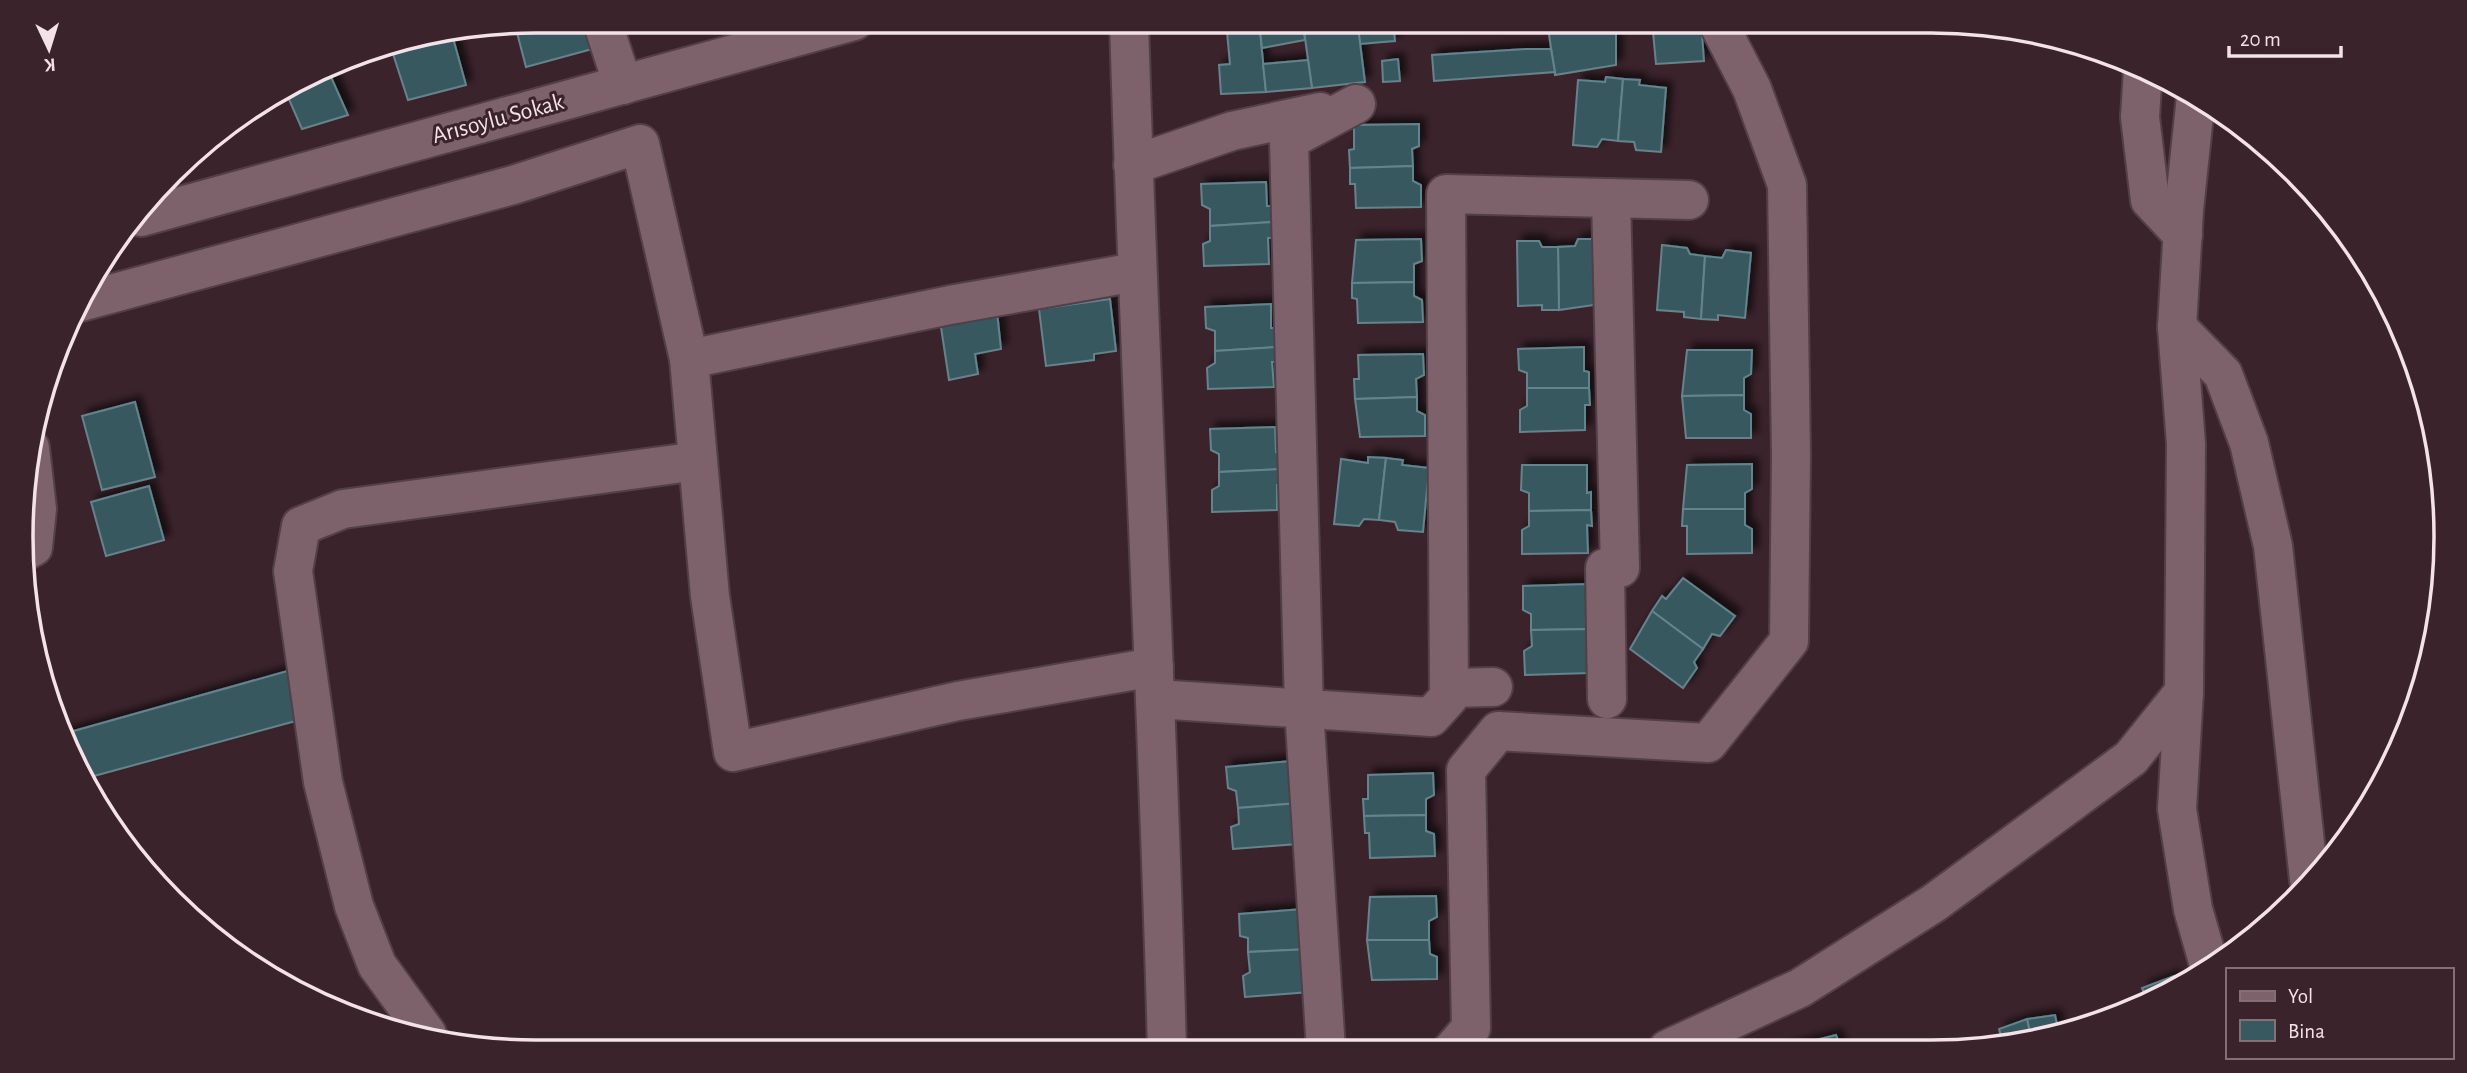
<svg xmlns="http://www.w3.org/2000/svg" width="2467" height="1073" viewBox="0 0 2467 1073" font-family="'Alegreya Sans',sans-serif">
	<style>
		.building { fill: #395960; stroke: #63848c; stroke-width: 2; filter: url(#shadow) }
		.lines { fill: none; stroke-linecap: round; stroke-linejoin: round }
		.minor-casing { stroke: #533f47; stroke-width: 42 }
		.minor { stroke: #7d616b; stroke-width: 38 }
		.labels { text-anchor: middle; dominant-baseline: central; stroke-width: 6; stroke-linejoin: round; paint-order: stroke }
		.street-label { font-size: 24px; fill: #f3e2e8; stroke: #3b232c }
		.rim { fill: none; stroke: #f3e2e8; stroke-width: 3.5 }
	</style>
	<defs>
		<filter id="shadow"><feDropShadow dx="6" dy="-6" stdDeviation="3.5" flood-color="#0009"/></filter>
	</defs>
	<rect width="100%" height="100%" fill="#3b232c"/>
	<g class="building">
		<polygon points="536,21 601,21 607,45 526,67 515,25"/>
		<polygon points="1226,21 1259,21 1266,92 1221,94 1219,65 1230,64"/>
		<polygon points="1259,21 1303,21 1305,40 1262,48"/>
		<polygon points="1357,21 1393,21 1395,41 1360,44"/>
		<polygon points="1547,21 1578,21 1578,26 1616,23 1616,65 1555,75"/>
		<polygon points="1652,21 1701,21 1704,61 1656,64"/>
		<polygon points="1358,27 1365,82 1312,88 1304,31"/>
		<polygon points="453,38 466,85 408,100 393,54"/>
		<polygon points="1526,49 1551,49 1555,72 1434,81 1432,55"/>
		<polygon points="1398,59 1400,81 1383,82 1382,61"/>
		<polygon points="1308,60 1312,88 1266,92 1263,64"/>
		<polygon points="327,68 348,115 302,129 284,88"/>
		<polygon points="1606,77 1623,79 1618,141 1602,139 1597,147 1573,145 1578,80 1605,82"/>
		<polygon points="1623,79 1640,80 1639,85 1666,88 1661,152 1636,150 1634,142 1618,141"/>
		<polygon points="1419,124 1419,146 1412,149 1413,166 1350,168 1349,150 1354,149 1354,125"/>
		<polygon points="1413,166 1413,181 1421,185 1421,207 1356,208 1355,184 1350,184 1350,168"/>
		<polygon points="1266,182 1267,206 1271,206 1272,222 1210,226 1210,209 1202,205 1201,184"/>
		<polygon points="1272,222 1273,238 1268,238 1269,264 1204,266 1203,244 1210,241 1210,226"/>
		<polygon points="1421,239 1422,261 1414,264 1414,282 1352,283 1356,240"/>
		<polygon points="1578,239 1600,239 1601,304 1559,310 1558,247 1575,246"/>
		<polygon points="1517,241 1539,241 1542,247 1558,247 1559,310 1542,310 1542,305 1518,306"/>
		<polygon points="1662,245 1687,248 1690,254 1705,256 1701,319 1684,317 1684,312 1657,310"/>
		<polygon points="1726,250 1751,253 1745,318 1718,315 1718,320 1701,319 1705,256 1722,258"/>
		<polygon points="1414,282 1414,296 1422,300 1423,322 1358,323 1357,299 1352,298 1352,283"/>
		<polygon points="1110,299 1116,351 1094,354 1094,360 1046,366 1039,309"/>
		<polygon points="996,302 1001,349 975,354 978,374 949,380 939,314"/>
		<polygon points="1271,304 1271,328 1276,328 1277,347 1215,351 1215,331 1206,328 1205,307"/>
		<polygon points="1277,347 1278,362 1272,362 1274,387 1208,389 1207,368 1215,363 1215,351"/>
		<polygon points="1584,347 1584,371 1589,372 1589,388 1527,388 1527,373 1519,370 1518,349"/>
		<polygon points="1687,350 1752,350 1751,374 1744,378 1744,395 1682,396"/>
		<polygon points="1423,354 1424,375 1416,379 1417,397 1355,399 1354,379 1359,379 1358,355"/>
		<polygon points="1527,388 1589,388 1590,405 1585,405 1585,430 1520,432 1520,410 1527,406"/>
		<polygon points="1744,395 1744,410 1751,414 1751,438 1686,438 1682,396"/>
		<polygon points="1417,397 1417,411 1425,415 1425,436 1360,437 1355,399"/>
		<polygon points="135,402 155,477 102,490 82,416"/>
		<polygon points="1275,427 1276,452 1281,451 1281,469 1219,472 1219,454 1211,450 1210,429"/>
		<polygon points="1368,457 1386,458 1379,520 1364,519 1359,526 1334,524 1341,459 1368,463"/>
		<polygon points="1386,458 1403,460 1402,465 1429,468 1423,532 1398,530 1395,522 1379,520"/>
		<polygon points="1752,464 1752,489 1745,493 1745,509 1683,509 1687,465"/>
		<polygon points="1522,465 1587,465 1587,493 1591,492 1591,510 1529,511 1529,493 1521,490"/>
		<polygon points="1281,469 1281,485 1277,485 1277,510 1212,512 1212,490 1219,486 1219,472"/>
		<polygon points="149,486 164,540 106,556 91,502"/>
		<polygon points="1683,509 1745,509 1745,525 1752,529 1752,553 1687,554 1687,526 1682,526"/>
		<polygon points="1591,510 1592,526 1587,525 1588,553 1522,554 1522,530 1529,526 1529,511"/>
		<polygon points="1683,578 1735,616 1720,636 1712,634 1703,649 1652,611 1662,596 1666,599"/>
		<polygon points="1588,584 1594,629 1531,630 1531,614 1523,610 1523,586"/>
		<polygon points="1652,611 1703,649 1694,662 1697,668 1683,688 1630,649"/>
		<polygon points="1594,629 1590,673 1525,675 1524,651 1532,646 1531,630"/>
		<polygon points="291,670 303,719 83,779 63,734"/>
		<polygon points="1291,761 1299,803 1238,808 1236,791 1228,788 1226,767"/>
		<polygon points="1433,773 1434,795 1426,799 1426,815 1364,816 1363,799 1368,799 1368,775"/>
		<polygon points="1299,803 1298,844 1233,849 1231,827 1239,824 1238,808"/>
		<polygon points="1426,815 1426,831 1434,834 1435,856 1370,858 1369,833 1365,833 1364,816"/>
		<polygon points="1436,896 1437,917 1429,921 1429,940 1367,940 1370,897"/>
		<polygon points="1303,909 1311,949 1248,952 1248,938 1240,936 1239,914"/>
		<polygon points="1367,940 1429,940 1430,954 1437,957 1437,979 1372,980"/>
		<polygon points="1311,949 1310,992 1245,997 1243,976 1250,972 1248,952"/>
		<polygon points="2174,976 2177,986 2158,999 2121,1010 2147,999 2142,988"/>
		<polygon points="2055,1015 2058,1029 2031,1038 2027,1019"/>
		<polygon points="2027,1019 2031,1038 2004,1046 1999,1029"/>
		<polygon points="1836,1035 1841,1048 1785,1048"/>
	</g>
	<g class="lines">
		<g class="minor-casing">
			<g id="minor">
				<polyline points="602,21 623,85"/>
				<path d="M1129,21C1139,364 1158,707 1167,1050"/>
				<polyline points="2143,69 2140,117 2150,200 2183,235"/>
				<polyline points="2196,96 2184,210 2177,327 2186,444 2184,692 2177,809 2193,909 2209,965"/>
				<polyline points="1133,165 1232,131 1320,112"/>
				<polyline points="141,217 854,21"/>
				<polyline points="81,302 513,185 640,144 689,359 710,596 733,752 958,701 1154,667"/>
				<polyline points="2177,327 2223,374 2249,443 2273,546 2309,880"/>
				<polyline points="689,359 950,305 1136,272"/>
				<polyline points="27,550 33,547 37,509 30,448"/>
				<polyline points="1449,688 1493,687"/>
				<polyline points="1156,699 1431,717 1449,697 1446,194 1689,200"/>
				<polyline points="1607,699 1605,568 1620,568 1611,198"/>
				<polyline points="427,1034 377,965 354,906 323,782 293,571 301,526 343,509 698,461"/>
				<polyline points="1453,1049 1471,1028 1466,770 1498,731 1708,743 1789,641 1791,455 1787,185 1752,89 1717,21"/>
				<polyline points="1668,1049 1800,988 1934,903 2131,758 2184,692"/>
				<polyline points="1326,1050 1304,709 1289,140 1356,104"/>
			</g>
		</g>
		<use href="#minor" class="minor"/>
	</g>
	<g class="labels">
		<g class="street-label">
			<text transform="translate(498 119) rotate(-15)">Arısoylu Sokak</text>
		</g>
	</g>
	<path d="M0 0H2467V1073H0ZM536 33H1931A503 503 0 0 1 2434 536V537A503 503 0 0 1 1931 1040H536A503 503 0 0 1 33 537V536A503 503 0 0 1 536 33Z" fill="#3b232c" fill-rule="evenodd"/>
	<path class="rim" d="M536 33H1931A503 503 0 0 1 2434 536V537A503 503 0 0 1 1931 1040H536A503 503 0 0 1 33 537V536A503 503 0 0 1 536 33Z"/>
	<rect x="2226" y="968" width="228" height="91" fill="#3b232c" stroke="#856f77" stroke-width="2"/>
	<rect x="2240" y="991" width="35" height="10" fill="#7d616b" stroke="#856f77" stroke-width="2"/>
	<text x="2288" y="1003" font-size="21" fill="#f3e2e8">Yol</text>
	<rect x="2240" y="1020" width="35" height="21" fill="#395960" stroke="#856f77" stroke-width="2"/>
	<text x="2288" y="1038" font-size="21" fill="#f3e2e8">Bina</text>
	<g transform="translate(49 49) rotate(176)" stroke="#3b232c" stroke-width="5" paint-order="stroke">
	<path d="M0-5L12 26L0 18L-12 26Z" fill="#f3e2e8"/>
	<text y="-10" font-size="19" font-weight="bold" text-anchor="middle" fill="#f3e2e8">K</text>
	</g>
	<path d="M2229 46v10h112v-10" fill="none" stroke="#f3e2e8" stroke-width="3.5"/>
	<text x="2240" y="46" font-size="21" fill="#f3e2e8" stroke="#3b232c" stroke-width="5" paint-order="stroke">20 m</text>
</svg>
